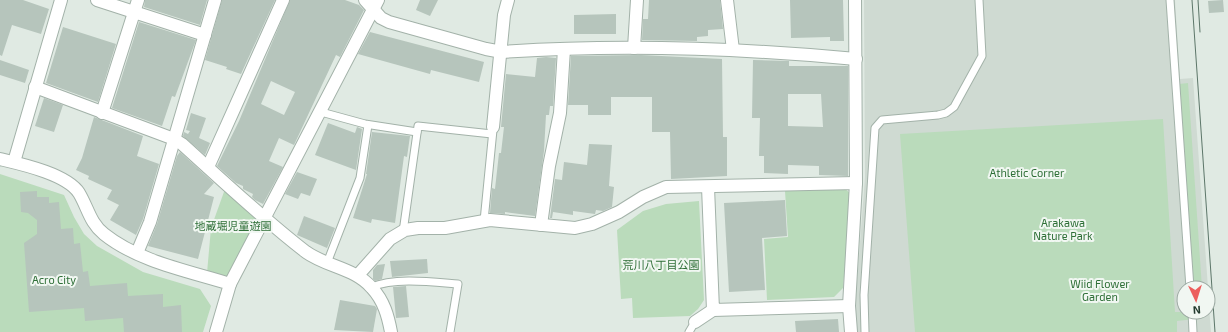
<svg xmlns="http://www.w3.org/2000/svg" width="1228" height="332" viewBox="0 0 1228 332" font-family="'Exo 2','Noto Sans JP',sans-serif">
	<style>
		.built { fill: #cfdad2 }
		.green { fill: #badbbb }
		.building { fill: #b6c5bc; fill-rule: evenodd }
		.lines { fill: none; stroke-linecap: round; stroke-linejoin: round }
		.service-casing { stroke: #a3b2a9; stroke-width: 9 }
		.minor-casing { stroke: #a3b2a9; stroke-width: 14 }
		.tertiary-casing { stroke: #a3b2a9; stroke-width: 14 }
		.service { stroke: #fff; stroke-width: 7 }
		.minor { stroke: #fff; stroke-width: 12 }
		.tertiary { stroke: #fff; stroke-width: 12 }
		.tram { stroke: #5c7669; stroke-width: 1 }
		.labels { text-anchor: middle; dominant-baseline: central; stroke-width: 4; stroke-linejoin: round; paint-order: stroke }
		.park-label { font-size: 11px; fill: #2e6f37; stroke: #f1f7f2 }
	</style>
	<rect width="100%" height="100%" fill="#e0eae3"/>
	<polygon class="built" points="864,0 1175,0 1180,79 1193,78 1208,288 1184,288 1184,312 1208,312 1208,294 1211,332 857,332 855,309 865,177"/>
	<g class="green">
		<polygon points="1188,83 1202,288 1194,288 1179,84"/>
		<polygon points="1163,119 1175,312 1204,312 1204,318 1177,321 1177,332 915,332 900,134"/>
		<polygon points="0,174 64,195 74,217 84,234 97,246 143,272 200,289 211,306 203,332 0,332"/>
		<polygon points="844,188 851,194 843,288 834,297 767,300 764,239 788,237 785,191"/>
		<polygon points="225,189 257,218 229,280 207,273 211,228"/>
		<polygon points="699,201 704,300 698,309 690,316 633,318 632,298 621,299 617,230 643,211 666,204"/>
	</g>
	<g class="building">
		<polygon points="0,0 23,0 49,9 41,34 12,25 2,56 0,55"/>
		<polygon points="145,0 207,0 200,25 144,7"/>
		<polygon points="222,0 275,0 241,74 226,69 227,67 205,60"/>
		<path d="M290,0H345L359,5L364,10L340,57L336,55L294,145L279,138L269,161L283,167L263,204L255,200L252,197L253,194L243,189V186L236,183L217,166L239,121ZM271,81L295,92L284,115L261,104Z"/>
		<polygon points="420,0 438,0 430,16 416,10"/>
		<polygon points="649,0 720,0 723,29 708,30 708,36 697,37 697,41 642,40 643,19 648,19"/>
		<polygon points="790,0 843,0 844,41 830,41 830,37 791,38"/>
		<polygon points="1223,0 1224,12 1209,13 1208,1"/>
		<polygon points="616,14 616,34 574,34 574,15"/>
		<polygon points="139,22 196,40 175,97 172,96 162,126 112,108"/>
		<polygon points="63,27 116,44 98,102 46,83"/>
		<polygon points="370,32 484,62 479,82 431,70 430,74 358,54"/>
		<polygon points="641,55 722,59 723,137 727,137 727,176 671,179 670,132 652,132 652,97 611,97 611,115 588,115 588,105 568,105 571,56"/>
		<polygon points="546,57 556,58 553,106 550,106 549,115 546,115 544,151 535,216 505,212 505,214 490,213 492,188 495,189 499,153 501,153 504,127 501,127 506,74 535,77 537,58"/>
		<polygon points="0,60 29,70 25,83 0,75"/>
		<path d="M753,60L789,61V66H848V176L819,175V166L788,165V174L764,173V156H759L760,118H752ZM788,94H821L823,127L788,126Z"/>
		<polygon points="44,98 63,105 54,132 35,126"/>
		<polygon points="191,113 206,118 199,138 210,143 205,155 183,136 184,132 188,134 190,131 186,130"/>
		<polygon points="94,117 143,136 137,156 159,164 143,219 136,235 110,220 119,205 107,199 112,190 88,179 89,176 76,170 82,158"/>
		<polygon points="328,123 355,133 357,127 362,129 356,170 315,155"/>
		<polygon points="372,132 410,136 407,157 404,156 395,223 372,219 371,223 353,218 367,174 366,174"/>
		<polygon points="589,144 612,145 609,186 614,187 612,207 603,211 596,210 595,214 573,211 573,215 553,212 552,218 550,218 555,179 562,180 564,162 587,165"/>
		<polygon points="180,152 214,183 204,194 214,197 198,259 148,246 157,224 177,156"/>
		<polygon points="297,172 317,179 310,196 301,193 298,199 285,194"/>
		<polygon points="37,191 37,197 49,197 49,203 59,202 61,229 73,228 74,244 80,243 83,272 88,271 90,286 127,283 128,296 163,294 163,307 181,305 182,332 124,332 123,318 85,321 84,308 29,312 24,243 37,234 37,220 28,213 21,212 20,192"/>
		<polygon points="785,200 787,236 762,238 765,290 729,292 724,203"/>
		<polygon points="304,216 335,228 327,248 297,235"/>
		<polygon points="427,259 428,273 392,277 390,261"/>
		<polygon points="385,264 382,279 375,281 373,279 373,270 377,265"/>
		<polygon points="406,286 409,317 396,318 393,287"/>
		<polygon points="340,300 375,306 377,309 373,332 334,330"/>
		<polygon points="838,319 839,332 796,332 795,321"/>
	</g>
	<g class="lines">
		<g class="service-casing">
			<g id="service">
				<polyline points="1170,0 1190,288"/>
				<polyline points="321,112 365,124 417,132"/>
				<polyline points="484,221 493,130"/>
				<polyline points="403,232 418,126 492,134"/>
				<polyline points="327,263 360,178 368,125"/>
				<path d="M372,287C394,277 433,282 458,284L450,332"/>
				<polyline points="1192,312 1193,332"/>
				<polyline points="689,332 695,322"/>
				<polyline points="865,332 864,295 875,128 882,120 938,115 946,113 954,107 982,56 979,0"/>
			</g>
		</g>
		<g class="minor-casing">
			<g id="minor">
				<polyline points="97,0 205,35"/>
				<path d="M365,0L381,18L389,22L486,49L502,52C619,44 738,48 856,59"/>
				<polyline points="727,0 733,50"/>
				<polyline points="634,48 637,0"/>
				<path d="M35,87L174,139L182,144C223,181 263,219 306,252C327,267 355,268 372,288C384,301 388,316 391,332"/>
				<polyline points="102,113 138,0"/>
				<polyline points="493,127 504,15 508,0"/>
				<polyline points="208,167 283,0"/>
				<polyline points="708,187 713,310 849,306"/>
				<polyline points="541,225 549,166 560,113 564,49"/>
				<polyline points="137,253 150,222 215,0"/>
				<polyline points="358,275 390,239 405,230 418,228 445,228 490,220 575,228 592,224 619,212 643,197 666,187 856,183 849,306 851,332"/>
				<polyline points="230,284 378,0"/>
				<polyline points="695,322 713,310"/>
			</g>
		</g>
		<g class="tertiary-casing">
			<g id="tertiary">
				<polyline points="855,0 856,183"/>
				<path d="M0,159C21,164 67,174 79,193C88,208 90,223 104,234C139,262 189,271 230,284L216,332"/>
				<polyline points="14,162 61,0"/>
			</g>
		</g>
		<use href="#service" class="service"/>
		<use href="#minor" class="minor"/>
		<use href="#tertiary" class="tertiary"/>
		<g class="tram">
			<polyline points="1192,0 1215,332"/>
			<polyline points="1198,0 1200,32"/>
		</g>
	</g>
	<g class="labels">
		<g class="park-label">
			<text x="1027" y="172">Athletic Corner</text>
			<text x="1063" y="222">Arakawa<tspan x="1063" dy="13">Nature Park</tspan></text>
			<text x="233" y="225">地蔵堀児童遊園</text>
			<text x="661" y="264">荒川八丁目公園</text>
			<text x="54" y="279">Acro City</text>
			<text x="1100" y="283">Wiid Flower<tspan x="1100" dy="13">Garden</tspan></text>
		</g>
	</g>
	<g transform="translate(1196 300) rotate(176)"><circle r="19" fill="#f1f7f2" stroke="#9eaba4"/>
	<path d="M0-3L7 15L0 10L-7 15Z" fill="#ec5e5d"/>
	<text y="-6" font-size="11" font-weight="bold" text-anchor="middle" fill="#223a2e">N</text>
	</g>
</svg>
